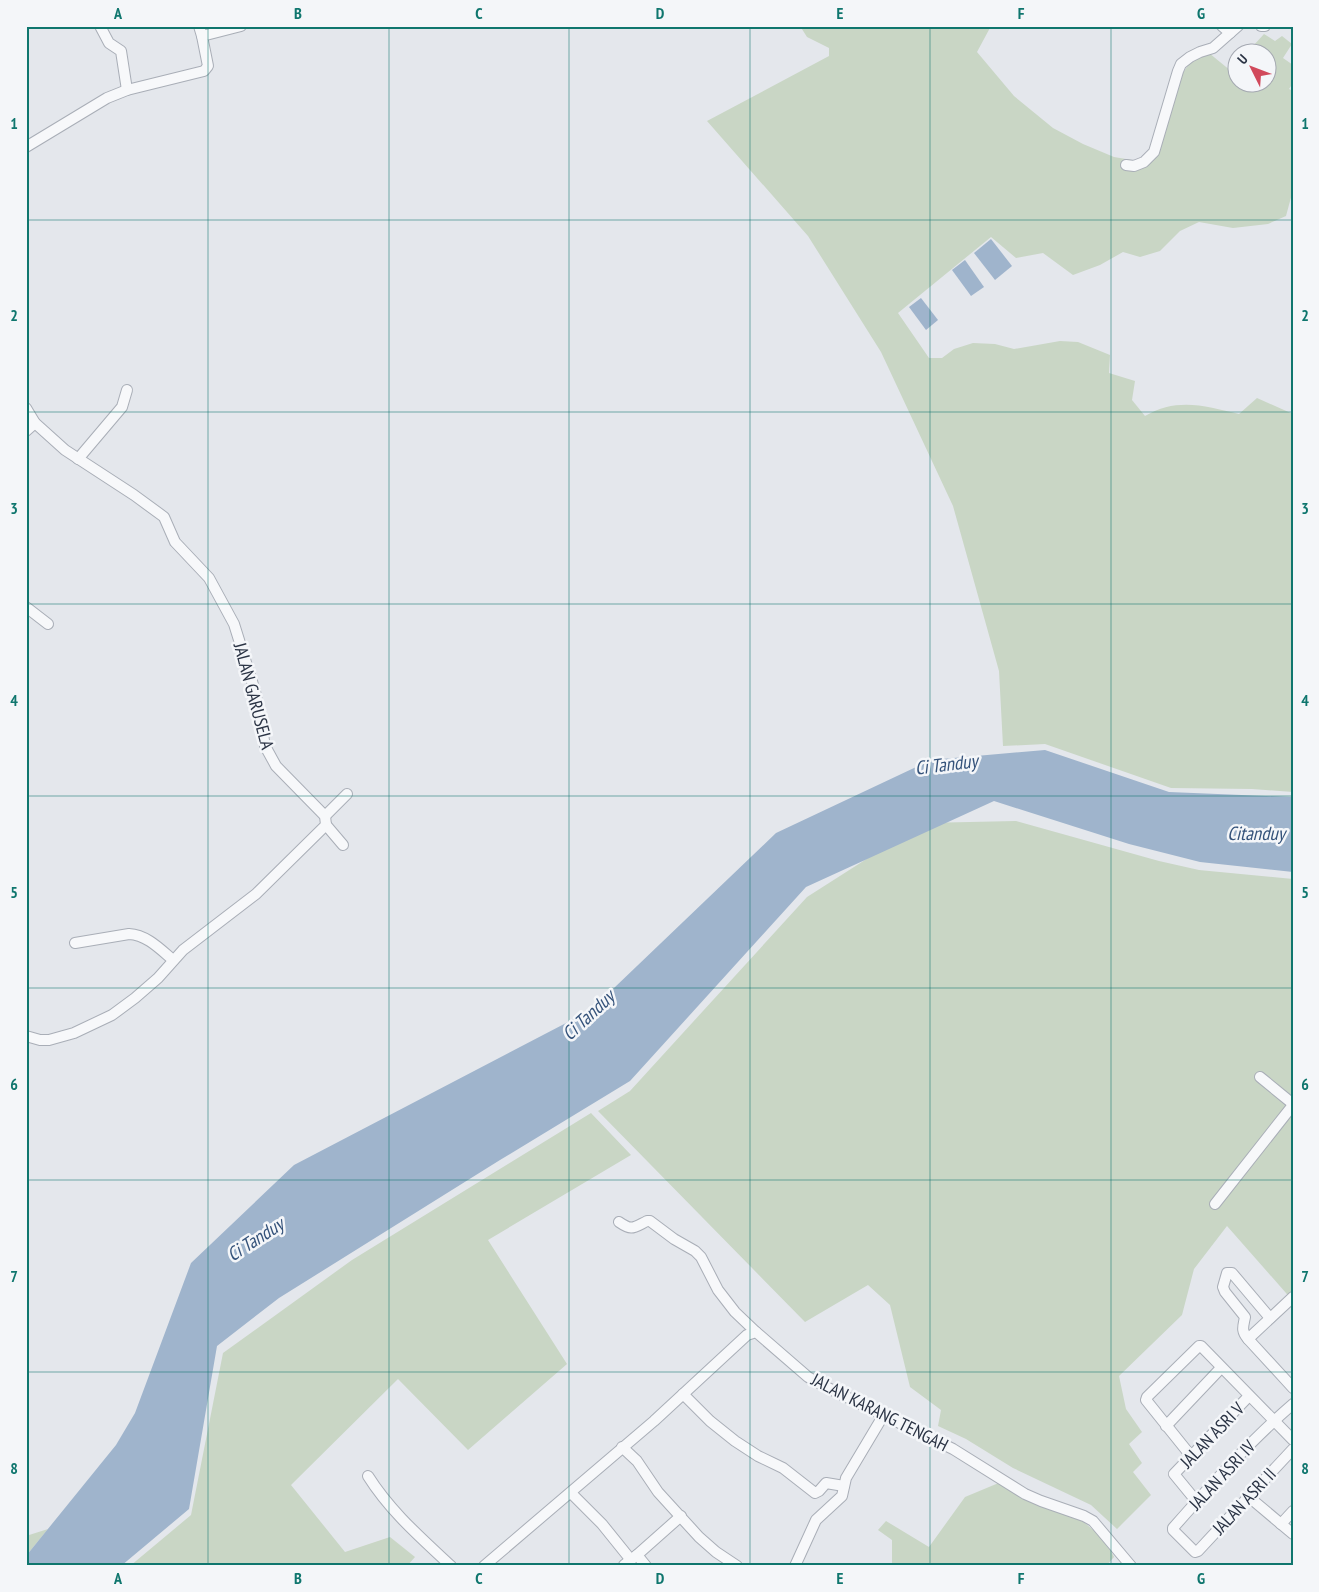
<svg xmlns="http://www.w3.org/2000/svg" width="1319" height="1592" viewBox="0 0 1319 1592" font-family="'PT Sans Narrow',sans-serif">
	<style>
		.green { fill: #c9d6c5 }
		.water { fill: #9fb4cc }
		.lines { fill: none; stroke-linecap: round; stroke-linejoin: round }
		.minor-casing { stroke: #a9aeb7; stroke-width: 12 }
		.minor { stroke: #f7f8fa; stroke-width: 10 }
		.grid { fill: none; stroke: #0f766e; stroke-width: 1; stroke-opacity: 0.55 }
		.labels { text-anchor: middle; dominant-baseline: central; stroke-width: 5; stroke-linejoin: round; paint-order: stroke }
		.street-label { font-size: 18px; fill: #2b3445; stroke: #f4f6f9 }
		.water-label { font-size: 19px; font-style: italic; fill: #34527a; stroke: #f4f6f9 }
		.neatline { fill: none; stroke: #0f766e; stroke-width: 2 }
		.grid-label { font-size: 16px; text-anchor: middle; font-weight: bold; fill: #0f766e }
	</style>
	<rect width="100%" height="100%" fill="#e4e7ec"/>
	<g class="green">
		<path d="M800,26H991L977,52L1014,96L1053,128L1083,144L1114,157L1132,160H1142L1159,149L1182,74L1189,64L1209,53L1231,71L1236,65V82H1266V52H1256L1253,46L1264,34L1275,41L1282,36L1292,44L1283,58L1293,65V83L1289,89L1293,91V190L1286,216L1268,224L1233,228L1199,222L1180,231L1160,251L1140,257L1123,252L1100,265L1073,275L1043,253L1016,258L991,237L898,313L929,358H942L954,349L973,343L995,344L1014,349L1060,341L1078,342L1110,355L1109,373L1135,381L1132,400L1145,416C1177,397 1206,406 1239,414L1257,398L1293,414V792L1252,789L1171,788L1045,744L1003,746L999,671L953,506L881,352L808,236L707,121L829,56V48L807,37Z"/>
		<polygon points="1016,821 1159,861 1199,870 1293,879 1293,1301 1227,1226 1194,1269 1182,1315 1119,1376 1126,1409 1142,1432 1129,1444 1142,1463 1133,1472 1151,1495 1117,1529 1091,1505 1013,1468 966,1439 938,1426 941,1410 910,1387 890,1305 868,1285 805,1322 598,1111 630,1091 807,897 923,823"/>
		<polygon points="591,1113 631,1155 488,1240 567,1364 468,1450 398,1379 291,1485 345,1552 390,1537 415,1557 407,1566 130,1566 191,1515 223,1353 352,1260"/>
		<polygon points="1001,1482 1079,1518 1105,1540 1114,1557 1106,1566 892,1566 892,1540 878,1530 886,1521 929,1547 965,1497"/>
		<polygon points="48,1529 26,1556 26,1536"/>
	</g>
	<g class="water">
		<polygon points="991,239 1012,266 995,280 974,253"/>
		<polygon points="965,260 984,287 971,296 952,270"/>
		<polygon points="921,298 938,320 926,330 909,307"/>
		<polygon points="1045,750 1169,792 1293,797 1293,872 1200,862 1129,844 994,801 806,887 630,1081 500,1160 279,1298 217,1346 189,1509 121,1566 26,1566 26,1556 116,1445 135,1413 191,1263 294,1165 591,1010 776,833 931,760"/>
	</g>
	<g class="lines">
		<g class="minor-casing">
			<g id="minor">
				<polyline points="100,26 109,43 121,51 127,90"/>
				<polyline points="199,26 202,36"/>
				<polyline points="1222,26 1230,33 1238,26"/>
				<polyline points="1261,26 1265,26"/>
				<polyline points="26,147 107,98 127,90 204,71 208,66 202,36 241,26"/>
				<polyline points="1126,165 1134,166 1144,162 1154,152 1178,71 1181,64 1190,57 1200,52 1213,48 1230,33"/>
				<polyline points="26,408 35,423 65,450 134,495 164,517 175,542 209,578 234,624 255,691 265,746 276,766 325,816 326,825 256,894 183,950 158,978 135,998 112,1015 74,1033 49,1040 40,1040 26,1036"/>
				<polyline points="26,431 35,423"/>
				<polyline points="78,459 122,407 127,390"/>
				<polyline points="26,607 48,624"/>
				<polyline points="325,816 347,794"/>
				<polyline points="326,825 343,845"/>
				<path d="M75,943L129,934C147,935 160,949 173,960"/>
				<polyline points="1260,1077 1293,1104"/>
				<polyline points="1215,1204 1293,1105"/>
				<path d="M619,1222C632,1231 633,1228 647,1221H650L674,1239L695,1251L701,1257L718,1290L735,1312L756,1332"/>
				<polyline points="1293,1297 1248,1339 1293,1388"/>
				<path d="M1248,1339C1241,1331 1243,1327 1245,1317L1225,1292L1223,1287L1227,1273H1232L1270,1318"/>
				<polyline points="683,1394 710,1421 735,1441 758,1456 783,1468 815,1493 819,1491 826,1483 844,1486"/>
				<path d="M1293,1404C1250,1441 1211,1485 1173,1528V1530L1195,1552L1198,1551L1293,1449"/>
				<polyline points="1166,1426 1221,1368"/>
				<polyline points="622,1447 637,1461 658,1492 699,1537 716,1552 737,1566"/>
				<polyline points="1191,1456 1146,1400 1147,1397 1199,1346 1201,1346 1293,1440"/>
				<path d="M368,1476C390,1511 420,1537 451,1566"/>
				<polyline points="571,1493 602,1524 631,1560"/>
				<polyline points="1249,1497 1293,1534"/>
				<polyline points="1197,1502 1174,1474 1249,1396"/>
				<polyline points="1281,1524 1293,1511"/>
				<polyline points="637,1555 646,1566"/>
				<polyline points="624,1565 637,1555 681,1516"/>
				<polyline points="484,1566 654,1421 747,1335 756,1332 808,1377 824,1386 953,1449 1025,1494 1041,1501 1084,1516 1093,1521 1131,1566"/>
				<polyline points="795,1566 816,1520 842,1496 846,1478 883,1416"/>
			</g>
		</g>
		<use href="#minor" class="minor"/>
	</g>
	<path class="grid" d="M208,26V1566M389,26V1566M569,26V1566M750,26V1566M930,26V1566M1111,26V1566M26,220H1293M26,412H1293M26,604H1293M26,796H1293M26,988H1293M26,1180H1293M26,1372H1293"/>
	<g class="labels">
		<g class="street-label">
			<text transform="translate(254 696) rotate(75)">JALAN GARUSELA</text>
			<text transform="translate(880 1412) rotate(27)">JALAN KARANG TENGAH</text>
			<text transform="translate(1212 1435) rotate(-46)">JALAN ASRI V</text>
			<text transform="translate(1222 1475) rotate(-47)">JALAN ASRI IV</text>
			<text transform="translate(1244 1501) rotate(-47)">JALAN ASRI II</text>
		</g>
		<g class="water-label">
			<text transform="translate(946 764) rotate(-7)">Ci Tanduy</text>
			<text x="1256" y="833">Citanduy</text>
			<text transform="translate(588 1015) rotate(-43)">Ci Tanduy</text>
			<text transform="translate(255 1239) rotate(-33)">Ci Tanduy</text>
		</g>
	</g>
	<rect width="1319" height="1592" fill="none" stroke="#f4f6f9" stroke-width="55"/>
	<g transform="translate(1252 68) rotate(312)"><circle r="24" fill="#f4f6f9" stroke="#a4a8b1"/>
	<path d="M0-4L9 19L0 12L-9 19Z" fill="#d1495b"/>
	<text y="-8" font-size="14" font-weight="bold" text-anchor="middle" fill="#2b3445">U</text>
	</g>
	<rect x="28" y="28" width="1264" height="1536" class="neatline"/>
	<g class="grid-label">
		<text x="118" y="19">A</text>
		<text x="298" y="19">B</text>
		<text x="479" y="19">C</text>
		<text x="660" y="19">D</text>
		<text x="840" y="19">E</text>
		<text x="1021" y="19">F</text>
		<text x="1201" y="19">G</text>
		<text x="14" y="129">1</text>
		<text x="1305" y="129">1</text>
		<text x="14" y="321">2</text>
		<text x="1305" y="321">2</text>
		<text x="14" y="514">3</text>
		<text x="1305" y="514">3</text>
		<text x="14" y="706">4</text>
		<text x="1305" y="706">4</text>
		<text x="14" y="898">5</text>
		<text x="1305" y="898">5</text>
		<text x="14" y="1090">6</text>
		<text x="1305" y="1090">6</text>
		<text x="14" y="1282">7</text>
		<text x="1305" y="1282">7</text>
		<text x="14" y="1474">8</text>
		<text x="1305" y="1474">8</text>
		<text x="118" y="1584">A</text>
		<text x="298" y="1584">B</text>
		<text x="479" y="1584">C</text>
		<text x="660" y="1584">D</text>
		<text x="840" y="1584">E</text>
		<text x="1021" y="1584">F</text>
		<text x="1201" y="1584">G</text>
	</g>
</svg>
